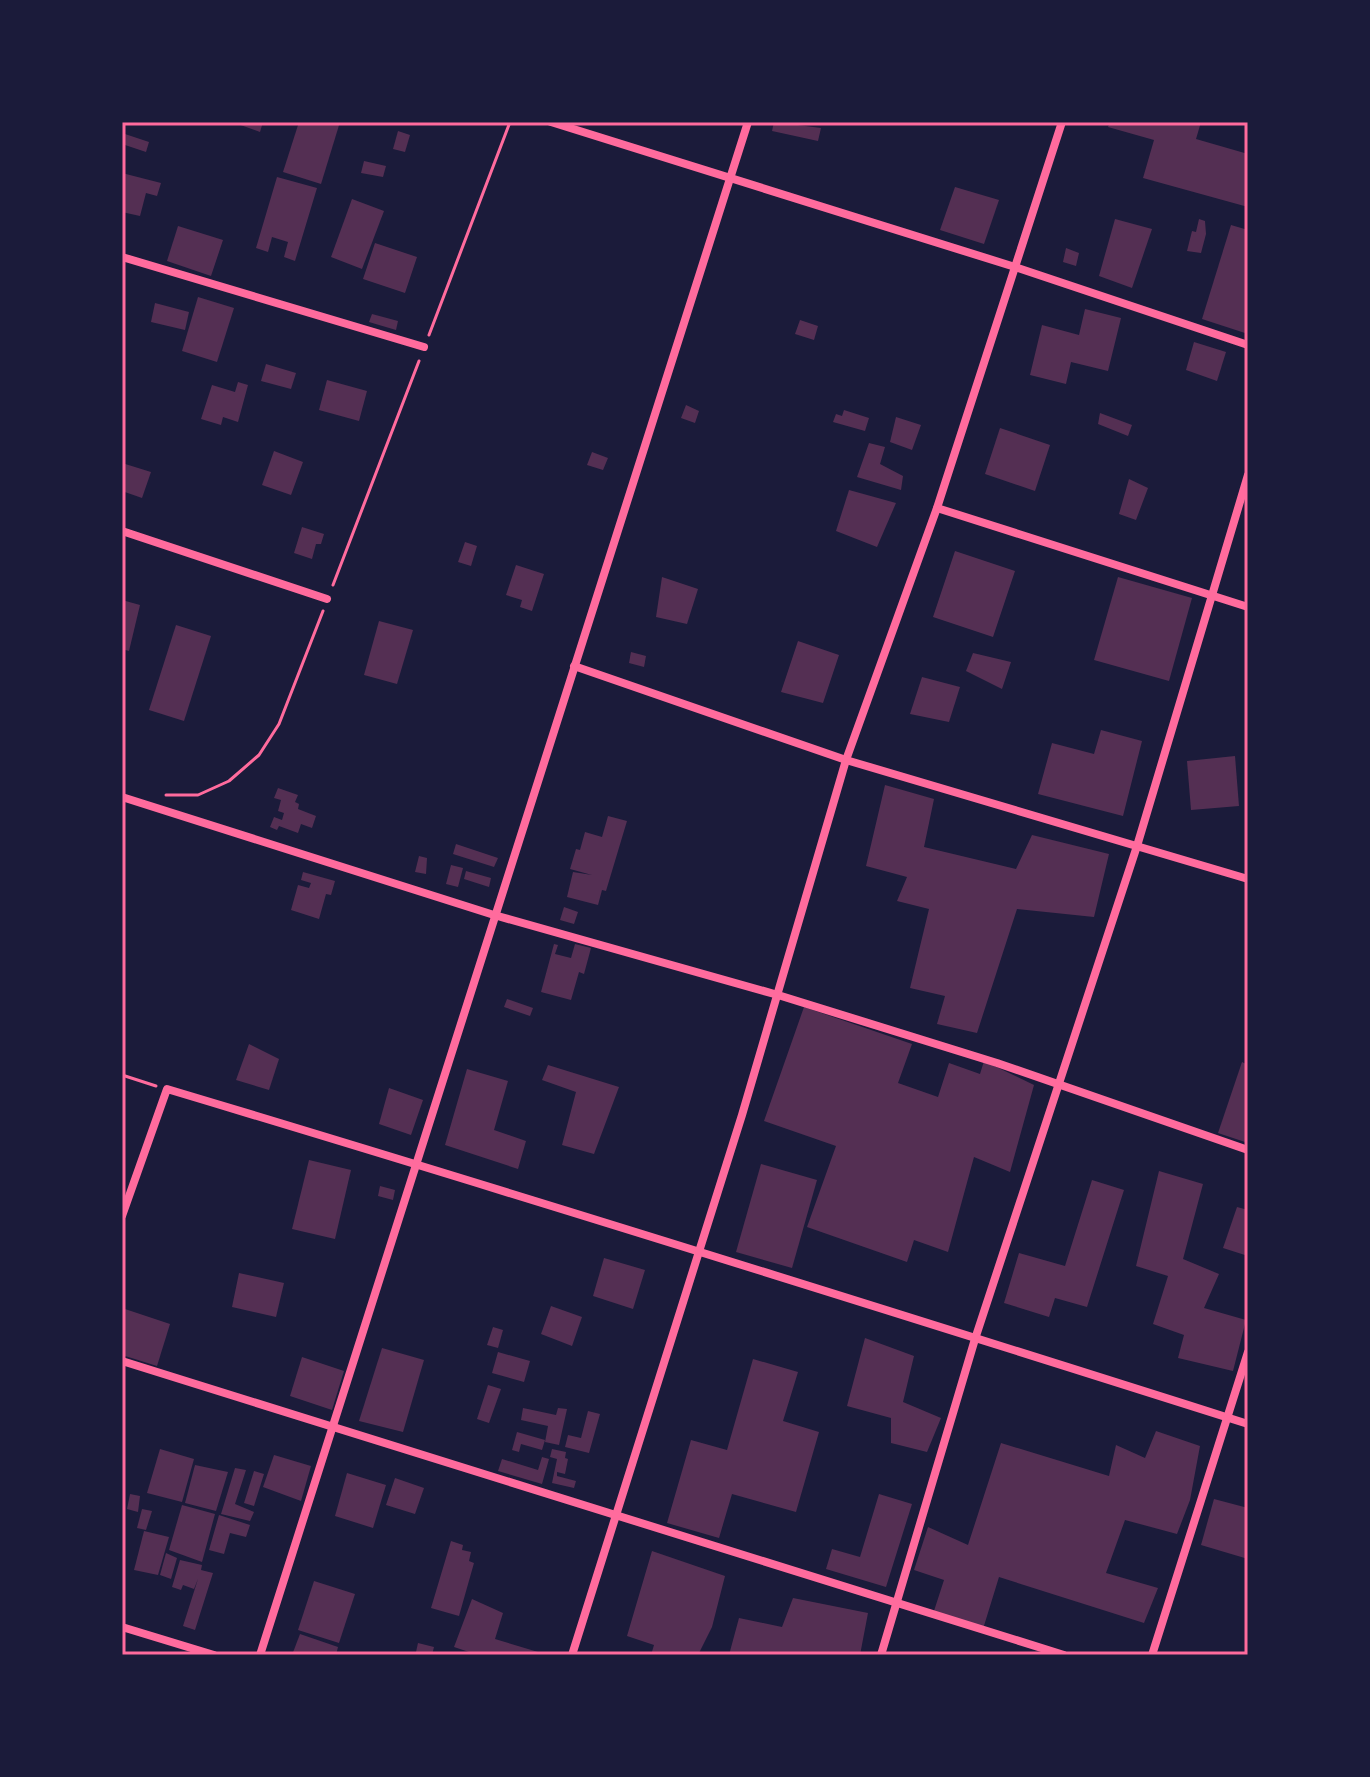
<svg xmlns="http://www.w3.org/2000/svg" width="1370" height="1777" viewBox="0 0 1370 1777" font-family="Barlow,sans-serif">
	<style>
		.building { fill: #542f53 }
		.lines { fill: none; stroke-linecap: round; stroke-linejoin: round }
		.path { stroke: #ff6b9d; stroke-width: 3 }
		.minor { stroke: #ff6b9d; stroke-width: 8 }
		.neatline { fill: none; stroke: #ff6b9d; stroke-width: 3 }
	</style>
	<rect width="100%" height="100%" fill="#1b1b3a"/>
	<g class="building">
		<polygon points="232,122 263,122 260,132"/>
		<polygon points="299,122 340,122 321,184 283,172"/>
		<polygon points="774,122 821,128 818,141 772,131"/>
		<polygon points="1110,122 1201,122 1196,139 1248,154 1248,207 1143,178 1154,140 1108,127"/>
		<polygon points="398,131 410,135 405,152 393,149"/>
		<polygon points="122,133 149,142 146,152 122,144"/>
		<polygon points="364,161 386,166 383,177 361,173"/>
		<polygon points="122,173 161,183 157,196 146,193 140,216 122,212"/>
		<polygon points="277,177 317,188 295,261 284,257 288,242 272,237 268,252 256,248"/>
		<polygon points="955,187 999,200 984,244 940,230"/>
		<polygon points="352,199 384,211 362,269 331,257"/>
		<polygon points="1115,219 1152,229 1132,288 1099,276"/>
		<polygon points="1199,219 1205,221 1206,234 1201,253 1187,251 1192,231 1196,232"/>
		<polygon points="1231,225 1248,230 1248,334 1202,319"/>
		<polygon points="178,226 223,240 211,276 167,261"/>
		<polygon points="375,243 417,257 405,293 363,279"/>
		<polygon points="1066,248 1079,253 1076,266 1063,262"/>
		<polygon points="198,297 234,308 217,362 182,351"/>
		<polygon points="155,303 189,312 185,330 151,322"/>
		<polygon points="1085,309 1121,318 1108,371 1071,362 1066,384 1030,375 1042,325 1079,335"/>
		<polygon points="372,314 398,321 396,330 369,322"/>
		<polygon points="800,320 818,326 814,340 795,334"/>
		<polygon points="1194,342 1226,352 1217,381 1186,370"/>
		<polygon points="266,364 296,373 291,389 261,381"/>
		<polygon points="327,380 367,391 359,421 319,410"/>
		<polygon points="238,382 248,385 238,422 223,417 221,425 201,419 212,385 235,392"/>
		<polygon points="686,405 699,411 695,423 681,418"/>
		<polygon points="844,410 869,418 865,431 833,422 836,414 842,416"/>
		<polygon points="1100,413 1132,425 1128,436 1098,424"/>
		<polygon points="896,417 921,425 912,450 890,442"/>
		<polygon points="1000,428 1050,445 1035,491 985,474"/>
		<polygon points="869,443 885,447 880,464 903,476 901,490 857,477"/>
		<polygon points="274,451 303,462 291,495 262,485"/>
		<polygon points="592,452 608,458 603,470 587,465"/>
		<polygon points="122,463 151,472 142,498 122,491"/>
		<polygon points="1129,479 1148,488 1136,520 1119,514"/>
		<polygon points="849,490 896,503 877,547 836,531"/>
		<polygon points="302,527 324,534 321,544 316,544 312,559 294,553"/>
		<polygon points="465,542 477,546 471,566 458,562"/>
		<polygon points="955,551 1015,571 993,637 933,617"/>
		<polygon points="516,565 544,574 532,611 520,607 522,600 506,595"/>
		<polygon points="662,577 698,589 687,624 656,617"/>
		<polygon points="1118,577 1192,598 1169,681 1094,660"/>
		<polygon points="122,600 140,605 129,651 122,649"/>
		<polygon points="379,621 413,630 397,684 364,675"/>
		<polygon points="176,625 211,636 184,721 149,710"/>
		<polygon points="798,641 839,655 823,703 781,692"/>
		<polygon points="631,652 646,656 644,667 629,663"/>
		<polygon points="973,653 1011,662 1002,689 966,671"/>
		<polygon points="922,677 960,687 949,722 910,714"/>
		<polygon points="1101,730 1142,741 1123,816 1038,794 1052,743 1094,754"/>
		<polygon points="1235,756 1239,806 1191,810 1187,761"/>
		<polygon points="885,785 934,799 924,847 1016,869 1032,835 1109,854 1094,917 1017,909 977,1033 937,1024 945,996 910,988 929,909 897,901 907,877 866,866"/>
		<polygon points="278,788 298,795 295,802 299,804 298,809 316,816 312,828 301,824 298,833 279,826 277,830 270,827 274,817 282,820 284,813 278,811 281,800 274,798"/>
		<polygon points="608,816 627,821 606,891 602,890 598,905 567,897 573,872 592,875 570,869 576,849 580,850 585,832 602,837"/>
		<polygon points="456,844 498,858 494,867 453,854"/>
		<polygon points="419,856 427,858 426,874 415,872"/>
		<polygon points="451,865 463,868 458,887 446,884"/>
		<polygon points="466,871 491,878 489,887 464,879"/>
		<polygon points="303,872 335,881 331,895 326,894 319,919 291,910 298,885 309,888 311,883 301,880"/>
		<polygon points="564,907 578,912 574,924 560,920"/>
		<polygon points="554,944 558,945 555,954 571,958 575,944 591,948 584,974 579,972 571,1000 541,992"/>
		<polygon points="507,999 533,1008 530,1016 504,1007"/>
		<polygon points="804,1007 912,1044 898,1083 938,1097 949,1063 980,1074 984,1061 1034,1085 1010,1172 974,1157 948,1252 914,1240 907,1262 807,1227 836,1146 764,1121"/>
		<polygon points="249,1044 279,1059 269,1090 236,1080"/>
		<polygon points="1242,1062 1248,1065 1248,1143 1218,1133"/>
		<polygon points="548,1065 619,1087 594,1154 562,1145 576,1092 542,1080"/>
		<polygon points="467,1069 508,1081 494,1130 526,1141 518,1169 445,1145"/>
		<polygon points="389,1088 423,1100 411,1135 379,1124"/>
		<polygon points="309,1160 351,1170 335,1239 292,1229"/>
		<polygon points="761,1164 817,1180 792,1268 736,1252"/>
		<polygon points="1159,1171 1203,1184 1183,1259 1219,1274 1204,1308 1246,1320 1233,1371 1178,1358 1184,1335 1153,1324 1168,1276 1136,1266"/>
		<polygon points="1092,1180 1124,1190 1087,1307 1055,1298 1049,1317 1004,1303 1019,1253 1065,1266"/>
		<polygon points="380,1186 395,1190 393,1200 378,1196"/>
		<polygon points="1237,1207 1248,1210 1248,1256 1223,1248"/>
		<polygon points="604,1258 645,1270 633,1309 593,1296"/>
		<polygon points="239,1273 284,1283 276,1317 232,1307"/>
		<polygon points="551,1306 582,1317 572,1346 541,1334"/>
		<polygon points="122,1308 170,1324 157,1366 122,1355"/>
		<polygon points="493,1327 503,1330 498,1348 487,1345"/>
		<polygon points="865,1338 914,1356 903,1402 941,1418 927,1452 891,1443 891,1418 847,1406"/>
		<polygon points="382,1348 424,1360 403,1432 359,1421"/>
		<polygon points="498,1352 530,1361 524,1382 492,1373"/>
		<polygon points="302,1357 344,1371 332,1410 290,1396"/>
		<polygon points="753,1359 798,1372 783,1421 819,1432 796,1512 732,1494 719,1538 667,1523 691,1440 727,1450"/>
		<polygon points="488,1385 501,1389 489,1423 477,1419"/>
		<polygon points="523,1408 556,1415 558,1408 567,1409 559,1445 545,1442 548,1426 521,1420"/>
		<polygon points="588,1411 600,1414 589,1453 565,1447 568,1435 581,1438"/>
		<polygon points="1156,1431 1200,1446 1190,1500 1177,1534 1125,1520 1106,1573 1158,1588 1144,1623 999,1577 983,1629 933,1614 944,1580 914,1570 928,1527 968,1545 1001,1443 1109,1476 1116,1445 1145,1458"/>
		<polygon points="517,1432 545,1440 542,1450 521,1444 519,1452 512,1450"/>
		<polygon points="160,1449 194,1459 182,1502 147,1493"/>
		<polygon points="552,1449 566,1452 565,1458 568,1459 565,1474 557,1472 557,1476 576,1481 574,1488 552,1483 557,1459 550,1457"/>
		<polygon points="274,1455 311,1466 301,1501 263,1487"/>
		<polygon points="542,1457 549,1459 542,1484 498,1471 502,1459 538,1470"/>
		<polygon points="195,1465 228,1472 216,1511 185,1503"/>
		<polygon points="235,1468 246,1470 235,1504 254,1512 250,1521 221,1514"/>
		<polygon points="254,1471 264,1474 254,1506 244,1503"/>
		<polygon points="347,1473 386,1485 373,1528 335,1516"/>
		<polygon points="395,1478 424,1488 415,1514 386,1505"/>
		<polygon points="130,1494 140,1496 138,1512 127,1509"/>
		<polygon points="879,1494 912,1504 886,1587 826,1569 832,1549 860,1557"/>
		<polygon points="1214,1499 1248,1508 1248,1559 1201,1545"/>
		<polygon points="182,1505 215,1514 202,1562 169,1550"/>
		<polygon points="142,1509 152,1511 146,1530 137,1528"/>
		<polygon points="219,1515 250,1525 246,1537 230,1533 224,1554 209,1550"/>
		<polygon points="144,1531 169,1537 158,1575 134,1570"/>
		<polygon points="451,1541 463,1545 462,1550 471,1552 469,1561 474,1563 459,1616 431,1608"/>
		<polygon points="652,1551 725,1576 712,1627 698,1655 651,1655 654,1645 627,1636"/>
		<polygon points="166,1553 177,1558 171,1579 160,1575"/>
		<polygon points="180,1560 202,1565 201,1570 213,1573 195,1630 183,1626 198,1579 194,1589 183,1585 181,1590 172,1587"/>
		<polygon points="314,1581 355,1594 339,1643 298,1630"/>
		<polygon points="793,1598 868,1613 860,1655 729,1655 739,1618 782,1627"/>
		<polygon points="472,1599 503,1613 495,1639 538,1652 537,1655 478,1655 454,1647"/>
		<polygon points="300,1634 338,1647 336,1655 292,1655"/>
		<polygon points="418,1643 434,1647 432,1655 416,1652"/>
	</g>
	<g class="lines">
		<g class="path">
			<polyline points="429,335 510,122"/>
			<polyline points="333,585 419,361"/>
			<polyline points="166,795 198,795 229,781 259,755 279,724 323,611"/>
			<polyline points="122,1075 156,1086"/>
		</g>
		<g class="minor">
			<polyline points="551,122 1015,267 1248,345"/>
			<polyline points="122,257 424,347"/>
			<polyline points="937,508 1248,607"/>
			<polyline points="122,531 327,599"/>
			<polyline points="574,666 846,760 1248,879"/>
			<polyline points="122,797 494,915 778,995 997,1063 1248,1150"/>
			<path d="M122,1216L167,1089C528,1197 888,1310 1248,1424"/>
			<polyline points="122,1361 1064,1655"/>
			<polyline points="122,1627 214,1655"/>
			<polyline points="260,1655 748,122"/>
			<polyline points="572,1655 742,1115 846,760 937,508 1062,122"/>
			<polyline points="881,1655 975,1339 1137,846 1248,475"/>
			<polyline points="1152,1655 1248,1352"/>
		</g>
	</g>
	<rect width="1370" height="1777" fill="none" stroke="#1b1b3a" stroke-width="248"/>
	<rect x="124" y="124" width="1122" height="1529" class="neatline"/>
</svg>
